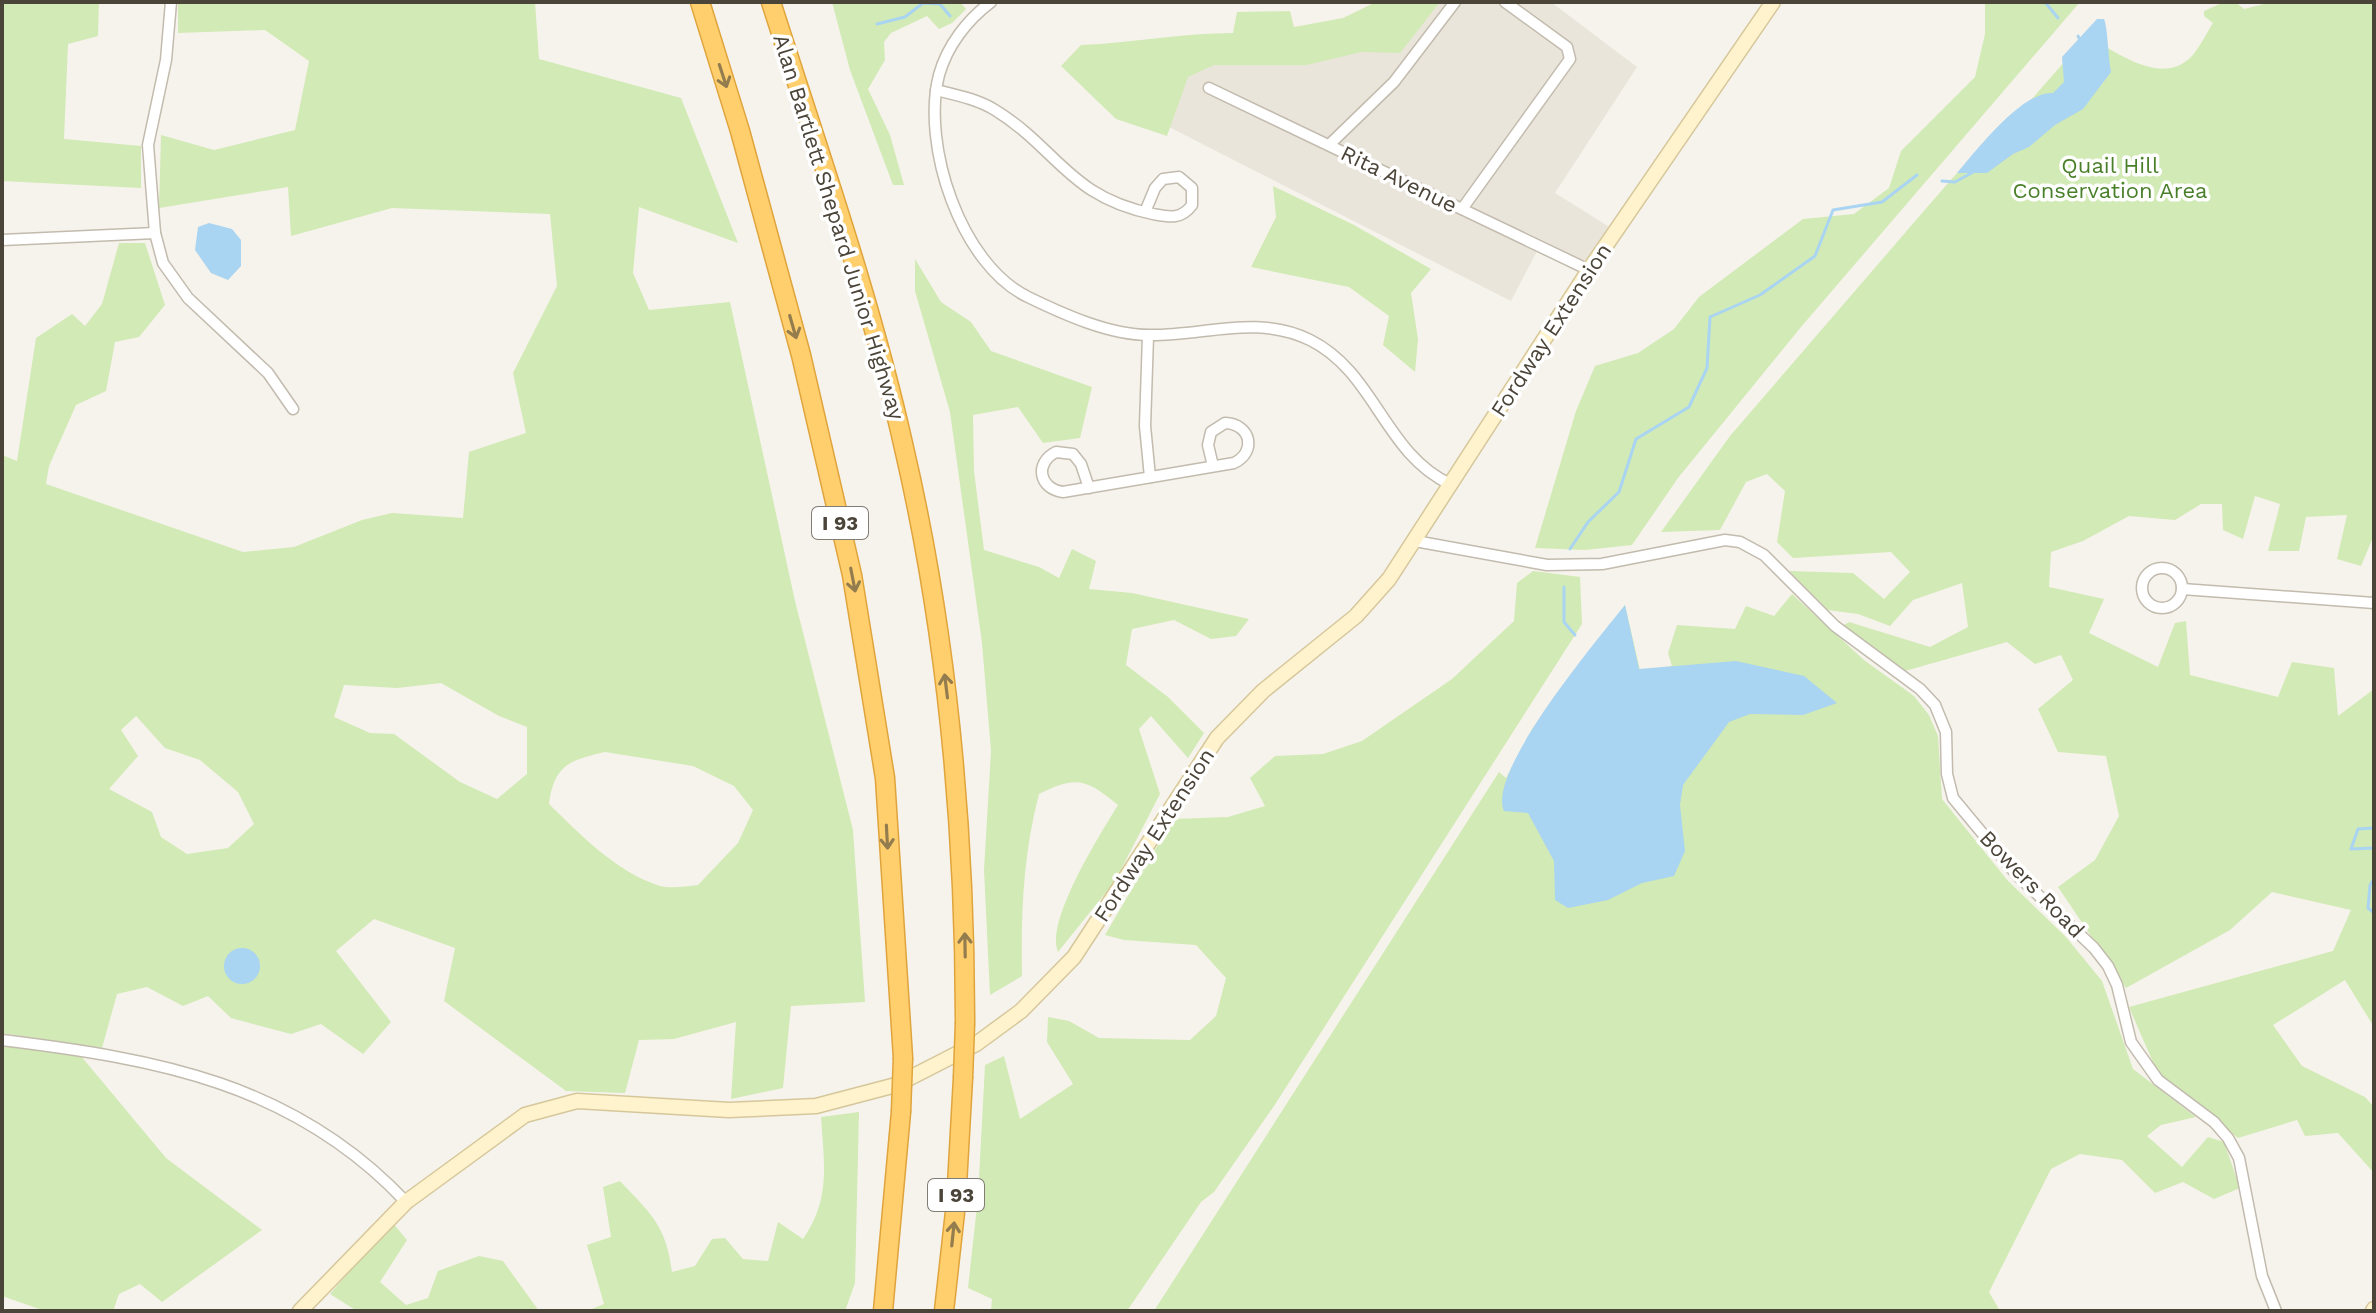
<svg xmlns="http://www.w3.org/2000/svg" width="2376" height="1313" viewBox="0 0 2376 1313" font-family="'Work Sans',sans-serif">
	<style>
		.residential { fill: #eae5da }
		.green { fill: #d2eab5; fill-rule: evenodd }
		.water { fill: #a9d4f2 }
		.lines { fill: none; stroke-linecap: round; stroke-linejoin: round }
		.stream { stroke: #a9d4f2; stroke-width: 3 }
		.street-casing { stroke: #c2bbae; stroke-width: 13 }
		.secondary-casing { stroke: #d6c79b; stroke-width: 17 }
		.highway-casing { stroke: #e0a43c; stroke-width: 21 }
		.street { stroke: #fff; stroke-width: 10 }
		.secondary { stroke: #fff3cd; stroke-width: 14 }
		.highway { stroke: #ffcf6e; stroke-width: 18 }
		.highway-bridge-casing { stroke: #e0a43c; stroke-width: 21; stroke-linecap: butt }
		.highway-bridge { stroke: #ffcf6e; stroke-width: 18 }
		.oneway { stroke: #937c4e }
		.labels { text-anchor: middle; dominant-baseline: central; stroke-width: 7; stroke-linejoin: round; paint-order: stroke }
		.shield { fill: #fff; stroke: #817c74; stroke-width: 2 }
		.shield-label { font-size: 20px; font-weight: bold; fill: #4b4439 }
		.park-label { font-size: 22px; fill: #4a7f2a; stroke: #fff }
		.street-label { font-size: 22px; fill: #4b4439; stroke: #fff }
	</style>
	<rect width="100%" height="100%" fill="#f6f3ec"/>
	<polygon class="residential" points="1428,2 1551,2 1637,67 1555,193 1611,228 1579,273 1537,251 1511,301 1108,96 1137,46 1286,45"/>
	<g class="green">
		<polygon points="2,2 99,2 98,36 68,44 64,139 141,146 141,188 2,181"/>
		<path d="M178,2H535L539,59L681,98L738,243L639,207L633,273L649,310L730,302L795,601L853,830L865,1002L791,1006L783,1088L731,1099L736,1022L674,1039L639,1040L625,1093L566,1091L444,1001L455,948L374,919L336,951L391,1022L363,1054L321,1024L291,1034L231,1018L208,996L183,1006L147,987L117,994L102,1048L2,1033V455L17,461L36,338L72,314L85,326L102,304L119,243H145L165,305L139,337L115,342L106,391L76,405L49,466L46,484L243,552L294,547L362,520L392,513L463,518L469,452L526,433L513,373L557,286L550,214L392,208L291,236L288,187L159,208L161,135L214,150L295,130L309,61L265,30L178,33ZM441,683L499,716L527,727V774L497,799L460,782L394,734L370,733L334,717L344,685L397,688ZM136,716L165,748L200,760L238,792L254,824L228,848L187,854L161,837L152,812L109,789L138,756L121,730ZM605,752L693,766L734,786L753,810L738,843L698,885C687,886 671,889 660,886C616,872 581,835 549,804C554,765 570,760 605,752Z"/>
		<polygon points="832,2 960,2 966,9 952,23 939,29 927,16 891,33 884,42 885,60 868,89 890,135 904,185 893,185 850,70"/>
		<path d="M1376,2H1440L1400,53L1361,52L1307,65H1214L1188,77L1167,136L1116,119L1061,66L1081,45C1132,43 1182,33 1233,33L1237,12L1290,11L1294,27L1343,18Z"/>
		<polygon points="1985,2 2080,2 1801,327 1678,478 1632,545 1585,550 1535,548 1576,411 1595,366 1638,353 1674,329 1699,297 1803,219 1854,214 1889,188 1901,151 1975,77 1985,34"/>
		<path d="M2224,2H2235L2244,9L2272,2H2374V535L2361,566L2337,559L2347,515L2306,517L2299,551H2268L2280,504L2255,496L2243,539L2223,530L2222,504H2201L2175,520L2129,516L2083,541L2051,552L2049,587L2104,599L2089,633L2158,667L2175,623L2186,621L2190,675L2278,697L2292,662L2334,668L2338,716L2374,689V1027L2345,980L2273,1025L2302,1066L2365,1097L2374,1107V1173L2338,1133L2305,1136L2297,1120L2238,1138L2159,1076L2129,1007L2333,951L2351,910L2272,892L2230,930L2126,988L2058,887L2095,860L2119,816L2106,756L2058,752L2038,709L2073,680L2061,655L2035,664L2007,642L1905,671L1844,625L1849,622L1930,647L1968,627L1962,583L1913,600L1890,626L1858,614L1827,610L1789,571L1853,573L1884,599L1910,572L1891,552L1793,558L1777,542L1785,491L1767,474L1746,482L1720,530L1661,532L1730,436L1929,205L1957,173H1967L2087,36C2115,51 2162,88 2192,56C2200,47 2206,34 2213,23L2204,16V11Z"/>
		<polygon points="1273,186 1354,225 1431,269 1411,293 1418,339 1415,372 1383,345 1389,316 1349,287 1251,267 1276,217"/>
		<path d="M915,259L941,302L971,322L991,351L1092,387L1080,438L1043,443L1018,407L973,415L974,471L984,550L1039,567L1059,578L1072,549L1096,561L1089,589L1132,593L1249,619L1236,636L1211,639L1174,620L1132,629L1126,665L1168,697L1204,733L1188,758L1151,716L1139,729L1160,794L1115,881L1058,952C1045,921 1101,833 1118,805C1087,779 1076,775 1039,794C1023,855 1021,913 1022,976L990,995L984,870L991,751L982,643L950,412L915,291Z"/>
		<polygon points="1533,571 1580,577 1582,624 1274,1106 1214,1192 1201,1202 1127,1311 991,1311 992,1299 968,1288 978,1197 985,1065 1004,1056 1020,1119 1073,1084 1047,1042 1048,1017 1069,1021 1099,1038 1190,1040 1216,1016 1226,978 1196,945 1124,940 1105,935 1173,819 1228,817 1265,806 1250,778 1275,756 1323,754 1362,741 1452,679 1514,621 1517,583"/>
		<polygon points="1792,594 1864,660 1914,696 1929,715 1938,736 1942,799 2008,881 2066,937 2102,981 2133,1069 2196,1117 2161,1125 2147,1136 2182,1167 2208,1137 2224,1142 2240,1188 2214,1199 2183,1182 2155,1193 2122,1160 2080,1154 2051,1169 1989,1292 2000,1311 1154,1311 1499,772 1506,778 1532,729 1625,605 1640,670 1672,666 1668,653 1677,625 1735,629 1746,606 1774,616"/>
		<polygon points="2,1040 76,1050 166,1158 262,1230 162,1302 140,1284 119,1294 113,1311 45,1311 2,1296"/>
		<path d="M859,1112L855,1283L845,1311H587L604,1304L587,1245L611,1237L603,1187L620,1181C651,1214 666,1225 672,1272L695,1266L712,1239L725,1238L743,1259L768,1261L778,1222L803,1239C831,1199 824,1164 821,1117Z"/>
		<polygon points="392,1222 407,1240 380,1282 406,1305 428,1298 438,1271 479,1256 503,1261 539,1311 357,1311 330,1294"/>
	</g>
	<g class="water">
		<path d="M2097,19H2104C2108,29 2108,57 2111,72L2083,109L2055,125L2029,147L2013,154L1987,173H1957C1977,150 2022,91 2053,93L2064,82L2062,57Z"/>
		<polygon points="209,223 232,229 241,240 241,266 228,280 211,273 195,250 198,227"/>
		<path d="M1625,605L1639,669L1736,661L1804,676L1837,703L1803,715L1750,714L1729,722L1683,785L1680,805L1685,851L1674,876L1642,883L1608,900L1568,908L1555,900L1554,861L1528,813L1504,811C1486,772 1598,639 1625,605Z"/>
		<circle cx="242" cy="966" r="18"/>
	</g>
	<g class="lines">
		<g class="stream">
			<polyline points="2045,2 2058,18"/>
			<polyline points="877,24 905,17 923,3 940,4 950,16"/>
			<polyline points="2078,36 2082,44"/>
			<polyline points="1942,181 1955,182 1975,171"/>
			<polyline points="1570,549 1588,522 1619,492 1636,439 1689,407 1707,368 1710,317 1760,295 1815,256 1833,210 1882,202 1917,175"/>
			<polyline points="1564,587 1564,622 1575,635"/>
			<polyline points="2374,828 2358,829 2351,849 2374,848"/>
			<polyline points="2374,879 2370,885 2368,908 2374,913"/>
			<polyline points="2374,933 2374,942"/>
		</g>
		<g class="street-casing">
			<g id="street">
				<polyline points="171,2 166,60 148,145 155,233 163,263 188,298 268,373 293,409"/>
				<path d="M991,2C967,20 947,46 939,75C921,145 961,265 1028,297C1063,314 1109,335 1149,335C1204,336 1257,314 1310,340C1375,372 1384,453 1450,484"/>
				<polyline points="1209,88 1589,270"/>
				<path d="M936,90C956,95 977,99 995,110C1058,149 1069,197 1153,214C1169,217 1181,220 1192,205V188L1179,177L1163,179L1155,188L1145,212"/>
				<polyline points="1329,145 1394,82 1455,2"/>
				<polyline points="1462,209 1570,59 1567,47 1505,2"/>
				<polyline points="2,240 155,233"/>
				<polyline points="1148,336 1145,426 1150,477"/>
				<path d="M1089,488L1081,464L1073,454L1056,452C1034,463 1039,489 1063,492L1234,463C1257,452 1251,424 1225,423L1211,432L1208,445L1213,466"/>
				<polyline points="1415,541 1547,565 1602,564 1725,540 1740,542 1764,555 1835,626 1920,689 1935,705 1946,732 1947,774 1953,798 2017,875 2094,948 2108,966 2117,985 2131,1042 2158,1080 2214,1122 2228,1138 2239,1158 2262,1276 2276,1311"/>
				<circle cx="2162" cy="588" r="20"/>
				<polyline points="2182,589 2374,603"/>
				<path d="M2,1040C157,1059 294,1083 406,1202"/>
			</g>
		</g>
		<g class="secondary-casing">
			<g id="secondary">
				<polyline points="300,1311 406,1202 525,1115 577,1101 729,1110 816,1106 896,1085 976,1044 1021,1011 1074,957 1217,738 1263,691 1356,616 1389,579 1589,270 1773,2"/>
				<polyline points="2373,1311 2374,1309"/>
			</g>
		</g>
		<g class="highway-casing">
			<g id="highway">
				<polyline points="700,2 740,131 801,355 852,575 885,778 903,1058"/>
				<path d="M771,2C818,150 870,296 904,448C948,637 965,829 965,1023"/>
				<polyline points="883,1311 901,1112"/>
				<polyline points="944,1311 956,1203 963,1078"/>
			</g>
		</g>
		<use href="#street" class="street"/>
		<use href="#secondary" class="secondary"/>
		<use href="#highway" class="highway"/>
		<g class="highway-bridge-casing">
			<g id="highway-bridge">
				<polyline points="963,1078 965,1023"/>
				<polyline points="901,1112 903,1058"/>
			</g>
		</g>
		<use href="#highway-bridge" class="highway-bridge"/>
	</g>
	<defs><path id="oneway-shaft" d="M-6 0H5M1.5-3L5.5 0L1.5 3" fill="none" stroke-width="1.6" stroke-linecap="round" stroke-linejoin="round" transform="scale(2)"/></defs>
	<g class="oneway">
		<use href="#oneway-shaft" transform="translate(723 76) rotate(72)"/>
		<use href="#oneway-shaft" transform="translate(793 327) rotate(74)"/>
		<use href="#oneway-shaft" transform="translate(853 580) rotate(79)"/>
		<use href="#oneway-shaft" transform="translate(946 686) rotate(-97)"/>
		<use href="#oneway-shaft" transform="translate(887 837) rotate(87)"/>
		<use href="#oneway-shaft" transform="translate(965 945) rotate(-91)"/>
		<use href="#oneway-shaft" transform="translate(953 1234) rotate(-84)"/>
	</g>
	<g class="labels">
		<g class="shield">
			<rect x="812" y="507" width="56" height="32" rx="6"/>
			<rect x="928" y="1179" width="56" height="32" rx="6"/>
		</g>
		<g class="shield-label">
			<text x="840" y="523">I 93</text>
			<text x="956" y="1195">I 93</text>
		</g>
		<g class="park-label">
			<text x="2110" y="165">Quail Hill<tspan x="2110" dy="25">Conservation Area</tspan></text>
		</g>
		<g class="street-label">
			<text transform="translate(1399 179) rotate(26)">Rita Avenue</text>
			<text transform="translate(839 227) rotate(73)">Alan Bartlett Shepard Junior Highway</text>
			<text transform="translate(1551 330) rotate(-57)">Fordway Extension</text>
			<text transform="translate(1154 835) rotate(-57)">Fordway Extension</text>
			<text transform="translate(2032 884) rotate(46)">Bowers Road</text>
		</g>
	</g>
	<rect width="2376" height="1313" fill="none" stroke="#4b4439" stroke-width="8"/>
</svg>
